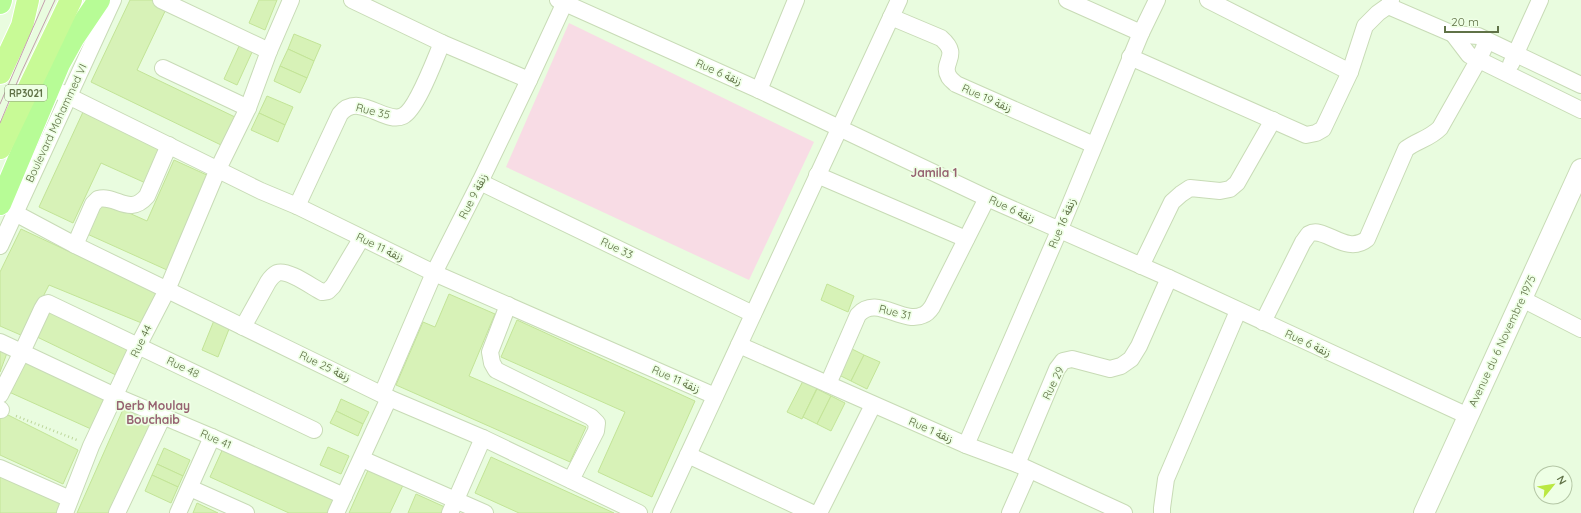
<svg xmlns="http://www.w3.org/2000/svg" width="1581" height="513" viewBox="0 0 1581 513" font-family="Quicksand,'Noto Sans Arabic',sans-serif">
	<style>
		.education { fill: #f8dce5 }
		.building { fill: #d7f2b7; stroke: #c3e497 }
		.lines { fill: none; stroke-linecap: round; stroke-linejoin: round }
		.minor-casing { stroke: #c8dbb6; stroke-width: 18 }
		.tertiary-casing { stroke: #c8dbb6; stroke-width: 22 }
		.primary-casing { stroke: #fff; stroke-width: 24 }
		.trunk-casing { stroke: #fff; stroke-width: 24 }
		.path { stroke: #bcd69a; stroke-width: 2.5; stroke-dasharray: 1 3; stroke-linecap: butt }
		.minor { stroke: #fff; stroke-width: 16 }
		.tertiary { stroke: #fff; stroke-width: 20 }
		.primary { stroke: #b7fc96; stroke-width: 22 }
		.trunk { stroke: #c8fa96; stroke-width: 22 }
		.tram { stroke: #c49fae; stroke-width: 1 }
		.labels { text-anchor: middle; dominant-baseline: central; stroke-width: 3.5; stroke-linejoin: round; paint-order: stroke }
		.shield { fill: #eeffe5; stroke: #8b9c76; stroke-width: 1 }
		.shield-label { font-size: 10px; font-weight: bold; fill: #607247 }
		.street-label { font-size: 11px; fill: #607247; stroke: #eeffe5 }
		.neighbourhood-label { font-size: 12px; font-weight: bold; fill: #966271; stroke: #eeffe5 }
	</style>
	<rect width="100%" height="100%" fill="#e9fcdf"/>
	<polygon class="education" points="569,23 814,142 749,280 506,167"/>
	<g class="building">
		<polygon points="130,0 159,0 168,5 137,70 235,117 221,145 91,82"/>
		<polygon points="259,0 277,0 265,30 249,23"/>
		<polygon points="294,34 321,45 314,61 288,49"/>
		<polygon points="240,44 253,50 237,85 224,79"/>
		<polygon points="288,49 314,61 307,78 280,66"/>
		<polygon points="280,66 307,78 300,93 274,81"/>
		<polygon points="267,96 293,107 285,125 259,113"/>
		<polygon points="83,112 166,151 150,185 101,163 73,223 39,207"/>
		<polygon points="259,113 285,125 278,142 251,130"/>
		<polygon points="174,160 209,176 167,270 85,233 100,200 147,221"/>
		<polygon points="21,229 158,293 144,324 49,285 23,336 0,326 0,272"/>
		<polygon points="827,284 854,296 848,312 821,300"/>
		<polygon points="449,294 495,314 469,376 586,427 570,462 396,385 423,322 435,327"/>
		<polygon points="47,305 133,346 118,376 33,335"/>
		<polygon points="215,318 231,324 218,357 202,350"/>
		<polygon points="517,320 695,401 652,497 598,472 625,412 501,357"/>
		<polygon points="850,348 864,355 851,381 837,374"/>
		<polygon points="0,349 7,353 0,372"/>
		<polygon points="864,355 880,362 867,389 851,381"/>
		<polygon points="24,360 105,396 91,429 9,392"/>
		<polygon points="803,381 817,388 802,419 787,412"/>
		<polygon points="817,389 831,396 817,424 803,417"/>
		<polygon points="831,396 845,403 831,431 817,424"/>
		<polygon points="341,399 369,412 363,424 336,411"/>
		<polygon points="125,405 158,418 115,513 77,513"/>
		<polygon points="0,411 78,450 63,484 0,455"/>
		<polygon points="336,411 363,424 358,436 330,423"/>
		<polygon points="225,444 338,496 331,513 289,513 210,477"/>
		<polygon points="328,447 349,456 341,474 320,465"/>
		<polygon points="164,448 190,460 183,476 157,464"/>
		<polygon points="491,457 614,513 519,513 475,493"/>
		<polygon points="157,464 183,476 178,487 152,475"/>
		<polygon points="369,468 404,483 390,513 349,513"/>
		<polygon points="0,473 63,502 58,513 0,513"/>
		<polygon points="152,475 178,487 171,503 145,491"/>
		<polygon points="416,494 447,508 445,513 408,513"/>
		<polygon points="197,503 218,513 193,513"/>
	</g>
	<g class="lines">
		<g class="minor-casing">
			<g id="minor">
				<polyline points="161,0 269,51"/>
				<polyline points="352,0 442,43 529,80"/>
				<polyline points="558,0 759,90 987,198 1169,278 1468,416"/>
				<polyline points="1067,0 1141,33"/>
				<polyline points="1208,0 1350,72"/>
				<polyline points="1388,6 1453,34 1478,36 1581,85"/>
				<path d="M891,17L941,38C962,56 940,62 949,77C951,80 954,82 956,84L1094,145"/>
				<polyline points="1453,34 1469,55 1581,110"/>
				<polyline points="1130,57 1306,135 1316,133 1323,129 1350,72 1365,26 1378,13 1388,6 1391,0"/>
				<polyline points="1511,64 1540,0"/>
				<polyline points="163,68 248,108"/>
				<polyline points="50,87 261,191 297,206 434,273 715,396"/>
				<polyline points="759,90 796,0"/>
				<polyline points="817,175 966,239"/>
				<polyline points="480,182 753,314"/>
				<path d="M297,206L340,114C359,91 385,125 403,116C417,109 435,59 442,43"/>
				<polyline points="15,213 75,245 389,398 483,438 639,513"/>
				<path d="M75,245L93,204L98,199C116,194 129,217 147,196L169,145"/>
				<polyline points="0,246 113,0"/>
				<polyline points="1141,266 1172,202 1181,194 1190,188 1220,191 1230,189 1237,183 1273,120"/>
				<polyline points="1522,299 1581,329"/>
				<polyline points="508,305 490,352 492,363 496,370 591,417 597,423 596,431 571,480"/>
				<path d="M1263,322L1303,242C1305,240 1307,236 1309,234C1324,225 1346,256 1367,239L1406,149C1418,140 1429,139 1440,128L1479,59L1487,41"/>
				<path d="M243,327L268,282C270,279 273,275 277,273C288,269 312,287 322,292L328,291L333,286L361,239"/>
				<polyline points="0,342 115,396 212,437 344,496"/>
				<polyline points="739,345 966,445 1017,464 1124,513"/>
				<path d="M828,384L858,315C876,294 903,325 923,315C926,314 930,310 932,307L987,198"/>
				<polyline points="382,394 434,273 480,182 529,80 566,0"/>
				<polyline points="0,395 22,352 42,309 45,304 48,303 314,430"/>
				<polyline points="0,409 1,410"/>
				<polyline points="966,445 1059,231 1141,33 1157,0"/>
				<polyline points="688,455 812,513"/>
				<polyline points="362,459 485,513"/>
				<polyline points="1017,464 1057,369 1063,361 1072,359 1110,369 1121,366 1131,359 1139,346 1169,278"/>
				<polyline points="0,468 70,499"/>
				<polyline points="190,488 246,513"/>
				<polyline points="65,513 91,446 138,346 167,290 218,169 248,108 269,51 291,0"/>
				<polyline points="117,513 163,416"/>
				<polyline points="178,513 212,437"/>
				<polyline points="336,513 389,398"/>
				<polyline points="450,513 483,438"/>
				<polyline points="661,513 899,0"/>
				<polyline points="819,513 873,405"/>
				<polyline points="1010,513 1029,470"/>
				<polyline points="1162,513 1162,508 1166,479 1238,311"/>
			</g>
		</g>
		<g class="tertiary-casing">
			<polyline id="tertiary" points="1424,513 1581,169"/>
		</g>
		<g class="primary-casing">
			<g id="primary">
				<polyline points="0,3 1,0"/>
				<polyline points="0,204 59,64 74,37 99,0"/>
			</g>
		</g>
		<g class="trunk-casing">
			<g id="trunk">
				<polyline points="0,73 22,26 28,0"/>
				<polyline points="0,148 71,0"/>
			</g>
		</g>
		<polyline class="path" points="16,416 77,440"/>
		<use href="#minor" class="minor"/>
		<use href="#tertiary" class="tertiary"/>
		<use href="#primary" class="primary"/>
		<use href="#trunk" class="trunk"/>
		<g class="tram">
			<polyline points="0,104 45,0"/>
			<polyline points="0,123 21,73 55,0"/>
		</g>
	</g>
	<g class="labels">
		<rect class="shield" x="5" y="85" width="42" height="16" rx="3"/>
		<g class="shield-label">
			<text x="26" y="93">RP3021</text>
		</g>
		<g class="street-label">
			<text transform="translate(719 72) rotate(24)">Rue 6 زنقة</text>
			<text transform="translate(987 98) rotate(24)">Rue 19 زنقة</text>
			<text transform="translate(373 111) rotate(14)">Rue 35</text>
			<text transform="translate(56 123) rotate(-65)">Boulevard Mohammed VI</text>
			<text transform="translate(473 196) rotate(-63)">Rue 9 زنقة</text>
			<text transform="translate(1012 209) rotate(25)">Rue 6 زنقة</text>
			<text transform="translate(1062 223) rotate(-67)">Rue 16 زنقة</text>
			<text transform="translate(380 247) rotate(26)">Rue 11 زنقة</text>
			<text transform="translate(617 248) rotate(26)">Rue 33</text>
			<text transform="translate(895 312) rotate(14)">Rue 31</text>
			<text transform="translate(141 341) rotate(-64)">Rue 44</text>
			<text transform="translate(1502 341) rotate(-65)">Avenue du 6 Novembre 1975</text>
			<text transform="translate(1308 343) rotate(25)">Rue 6 زنقة</text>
			<text transform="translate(325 366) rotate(26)">Rue 25 زنقة</text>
			<text transform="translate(183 367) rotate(26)">Rue 48</text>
			<text transform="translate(676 379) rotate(24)">Rue 11 زنقة</text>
			<text transform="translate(1053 383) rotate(-64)">Rue 29</text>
			<text transform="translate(931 430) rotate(24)">Rue 1 زنقة</text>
			<text transform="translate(216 439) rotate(24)">Rue 41</text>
		</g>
		<g class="neighbourhood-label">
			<text x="934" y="172">Jamila 1</text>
			<text x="153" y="405">Derb Moulay<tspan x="153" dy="14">Bouchaib</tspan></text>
		</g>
	</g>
	<g transform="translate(1553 485) rotate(60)"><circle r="19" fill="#eeffe5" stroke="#b5c7a6"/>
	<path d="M0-3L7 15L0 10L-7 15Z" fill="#bae842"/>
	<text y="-6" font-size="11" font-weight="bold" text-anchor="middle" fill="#607247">N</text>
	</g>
	<path d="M1445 26v6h53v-6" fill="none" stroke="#607247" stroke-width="2"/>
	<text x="1451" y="26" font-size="12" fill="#607247" stroke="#eeffe5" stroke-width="3" paint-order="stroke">20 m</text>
</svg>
